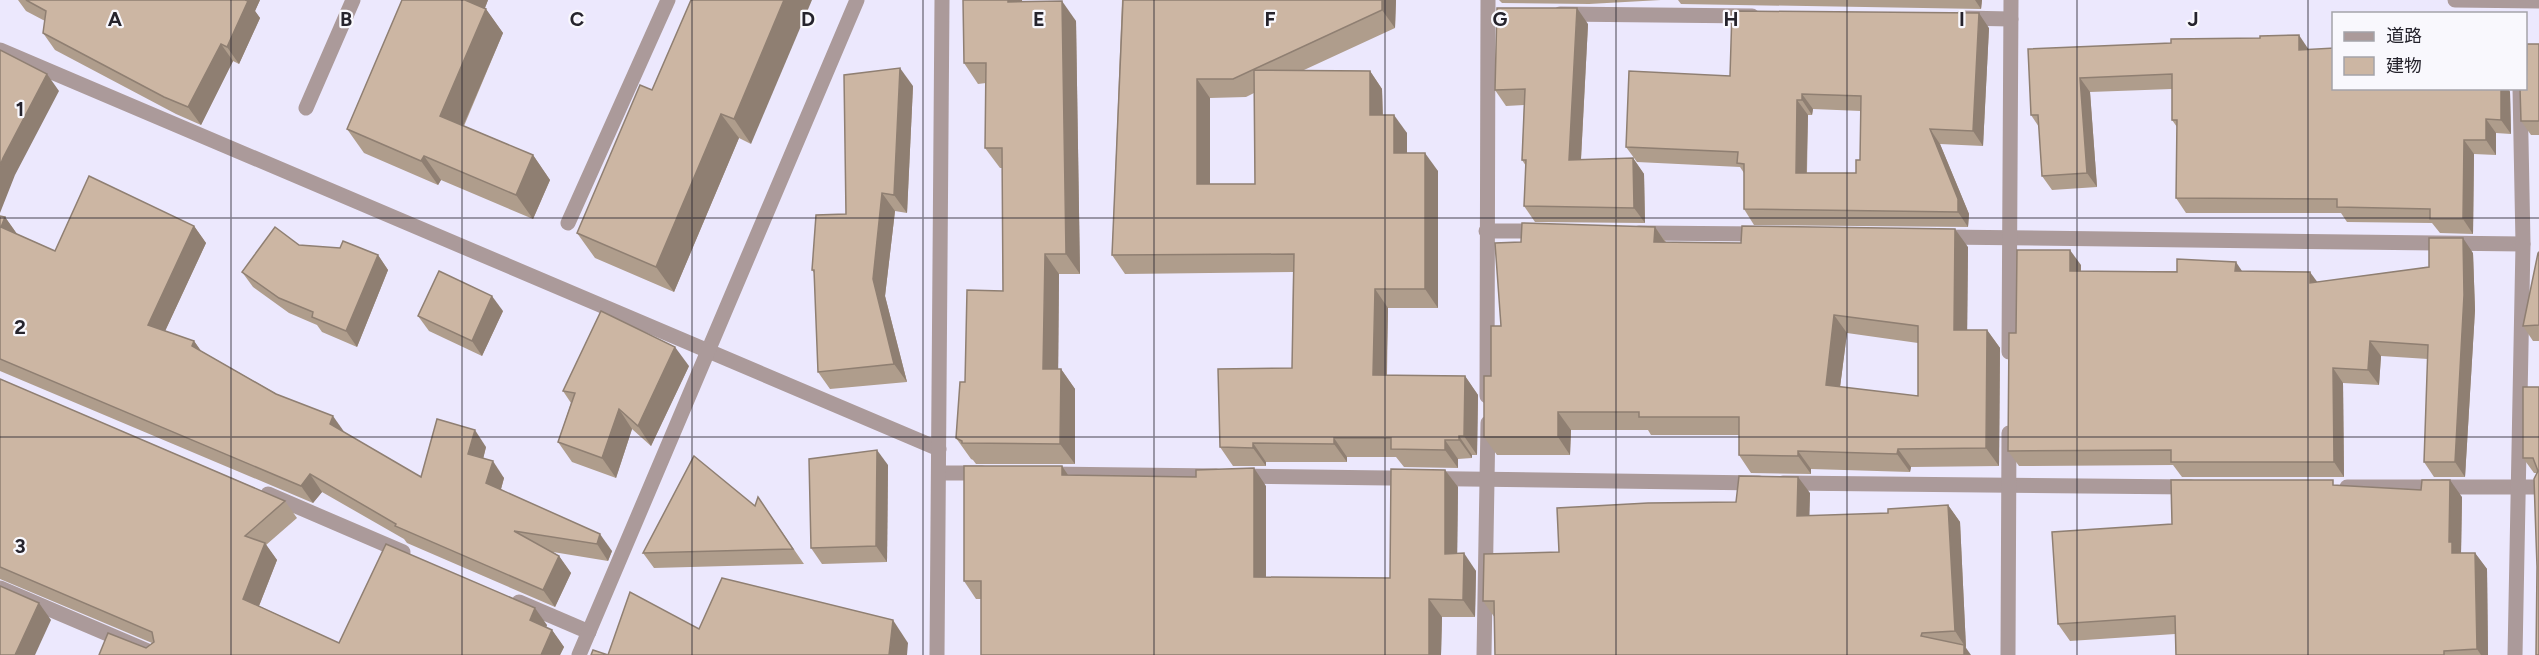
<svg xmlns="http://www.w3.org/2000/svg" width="2539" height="655" viewBox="0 0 2539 655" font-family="Figtree,'Noto Sans JP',sans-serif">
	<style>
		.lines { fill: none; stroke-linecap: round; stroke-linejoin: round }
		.service { stroke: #ab9a9a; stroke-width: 15 }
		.minor { stroke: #ab9a9a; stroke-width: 15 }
		.tertiary { stroke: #ab9a9a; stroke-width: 15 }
		.wall { fill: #af9d8c; fill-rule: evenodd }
		.shaded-wall { fill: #8f7f72 }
		.building { fill: #ccb6a3; stroke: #8f7f72; stroke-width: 1.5; fill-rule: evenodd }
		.grid { fill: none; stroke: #25232c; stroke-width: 1.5; stroke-opacity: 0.55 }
		.grid-label { font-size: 20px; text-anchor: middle; font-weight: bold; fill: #25232c; stroke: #f9f8fd; stroke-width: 4.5; stroke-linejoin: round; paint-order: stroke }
	</style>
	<rect width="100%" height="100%" fill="#ece8fd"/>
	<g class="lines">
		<g class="service">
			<polyline points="306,108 353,0"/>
			<polyline points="568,223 668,0"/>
		</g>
		<g class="minor">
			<polyline points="2455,0 2539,1"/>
			<polyline points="1560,14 1752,16"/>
			<polyline points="1962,18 2011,19"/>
			<polyline points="0,50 939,449"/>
			<polyline points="1486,231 1540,231"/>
			<polyline points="1639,233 1762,234"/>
			<polyline points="1942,237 2523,244"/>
			<polyline points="2009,352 2011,0"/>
			<polyline points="1487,396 1488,0"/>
			<polyline points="939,473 982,473"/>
			<polyline points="1048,474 1216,476"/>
			<polyline points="1240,476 1759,483"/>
			<polyline points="1783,483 2191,487"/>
			<polyline points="2347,487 2539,487"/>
			<polyline points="268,494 403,552"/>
			<polyline points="0,588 157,655"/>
			<polyline points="519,602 589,632"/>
			<polyline points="579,655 857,0"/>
			<polyline points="1484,655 1488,423"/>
			<polyline points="2008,655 2009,433"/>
			<polyline points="2515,655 2523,244 2520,88"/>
		</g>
		<polyline class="tertiary" points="937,655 942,0"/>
	</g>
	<g class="wall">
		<polygon points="18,0 260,0 255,11 260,18 239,64 233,61 201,125 176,114 55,50 43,33 45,21 26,11"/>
		<polygon points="402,0 488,0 485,8 503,33 464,126 533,155 550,180 533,219 441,180 438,185 364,153 347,129"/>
		<polygon points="691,0 751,144 739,138 674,292 595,258 577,233 652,90"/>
		<path d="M1122,0H1396L1395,28L1304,70L1370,71L1382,89L1383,115L1407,133V153L1438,171V308H1388L1387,375L1465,376L1478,395L1477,455H1472V458L1458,459V468L1404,467L1396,457H1347V462H1266V466H1233L1220,447L1292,368L1293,272L1125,274L1112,255ZM1254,93L1255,184H1210V98L1246,97Z"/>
		<polygon points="1499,0 1661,0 1589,4 1502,3"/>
		<polygon points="1678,0 1982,0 1981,9 1681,4"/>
		<polygon points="1022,2 1076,21 1080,274 1059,274 1058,369 1061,369 1075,389 1075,464 976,464 973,460 971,459 956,438 965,382 1003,291 1002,168 1000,168 985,148 986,83 978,84 964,63"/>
		<polygon points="1588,24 1581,160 1633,158 1644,174 1645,223 1535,222 1524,206 1526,166 1522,160 1524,105 1506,106 1495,90"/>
		<path d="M1989,28L1983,146L1940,144L1969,214L1968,227L1754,225L1744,209V173L1740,167L1637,162L1626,147L1730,76ZM1813,109L1861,111L1860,160L1856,173H1807L1808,115H1812Z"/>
		<polygon points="2539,44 2539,135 2531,135 2521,121 2526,79"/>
		<polygon points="2028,49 2334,88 2508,88 2510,92 2511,134 2496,133 2496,155 2474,154 2473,234 2440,233 2432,223 2347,222 2341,213 2186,213 2176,198 2177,127 2172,120 2172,89 2090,92 2097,187 2052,190 2042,176 2039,127 2031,115"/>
		<polygon points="913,86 907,213 895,211 885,296 907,382 830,389 818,372 815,274 812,270 846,214"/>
		<polygon points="0,216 5,217 17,234 55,251 194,226 206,243 165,331 194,341 201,351 344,432 421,477 486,447 483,459 504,478 501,489 612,551 608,561 553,552 559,556 571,573 555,607 407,543 404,539 322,492 313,503 0,371"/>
		<path d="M1655,227L1666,242L1968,247L1967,330H1987L2000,348L1999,466L1911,467L1910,472L1811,469V474L1751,473L1739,455V435H1651L1648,430H1571L1570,455H1497L1484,437L1491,376L1501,326L1521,242ZM1847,333L1918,343V396L1840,387Z"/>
		<polygon points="299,245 378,255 388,270 357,347 322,332 317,325 289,313 253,287 242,272"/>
		<polygon points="2539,252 2539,341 2533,341 2523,326"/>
		<polygon points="2473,253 2475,310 2465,477 2434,477 2424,462 2428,359 2381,356 2379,385 2343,383 2344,477 2182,477 2173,465 2019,466 2008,451 2016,333 2081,265 2081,271 2242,271 2317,282 2429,267"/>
		<polygon points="503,311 482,356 429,331 418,316"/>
		<polygon points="689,366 651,446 632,429 616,478 572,462 558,442 571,403 563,391"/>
		<polygon points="0,379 285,501 297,518 266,545 277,560 259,606 339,643 547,625 546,628 552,630 564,647 560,655 99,655 146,648 152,643 0,579"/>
		<polygon points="2539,387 2539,655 2537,473 2534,473 2523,458"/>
		<polygon points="888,465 887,562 822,564 811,548"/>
		<polygon points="1062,466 1068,475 1266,486 1266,577 1390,578 1445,470 1458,487 1457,553 1476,571 1475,617 1442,617 1441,655 981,655 981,599 976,599 964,581"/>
		<polygon points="2336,485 2462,497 2461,553 2475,553 2487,569 2488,655 2176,655 2175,634 2070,641 2058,624 2172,524"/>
		<polygon points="1810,493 1809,516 1888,513 1948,505 1960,522 1966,648 1495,618 1483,601 1559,552 1736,502"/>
		<polygon points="758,497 804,564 654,568 643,553 755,506"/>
	</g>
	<g class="shaded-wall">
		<polygon points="242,0 260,0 255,11 260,18 239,64 227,47"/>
		<polygon points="463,0 488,0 479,23"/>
		<polygon points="784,0 812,0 751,144 734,119"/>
		<polygon points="1008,0 1022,0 1023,22 1008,2"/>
		<polygon points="1382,0 1396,0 1395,28 1382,10"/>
		<polygon points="1975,0 1982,0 1981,9"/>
		<polygon points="1062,1 1076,21 1080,274 1066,254"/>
		<polygon points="1577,8 1588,24 1580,176 1569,160"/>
		<polygon points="486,9 503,33 457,140 440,116"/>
		<polygon points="1979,13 1989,28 1983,146 1973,131"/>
		<polygon points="2299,35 2309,50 2299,50"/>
		<polygon points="221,44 233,61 201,125 188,107"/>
		<polygon points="900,68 913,86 907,213 894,195"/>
		<polygon points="1370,71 1382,89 1383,133 1370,115"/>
		<polygon points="47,74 59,91 15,175 0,213 0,166 3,158"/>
		<polygon points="2080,78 2090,92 2097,187 2087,173"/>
		<polygon points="1197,79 1210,98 1210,203 1197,184"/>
		<polygon points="2501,88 2508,88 2510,92 2511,134 2501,120"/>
		<polygon points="1802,94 1813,109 1812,115 1802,100"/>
		<polygon points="1797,100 1808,115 1806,188 1796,173"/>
		<polygon points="721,114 739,138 674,292 656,267"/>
		<polygon points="1394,115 1407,133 1407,171 1394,153"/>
		<polygon points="2486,119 2496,133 2496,155 2486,140"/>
		<polygon points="1930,129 1940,144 1969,214 1968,227 1958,212"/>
		<polygon points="2464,140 2474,154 2473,234 2463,219"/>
		<polygon points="1425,153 1438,171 1438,308 1425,289"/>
		<polygon points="533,155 550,180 533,219 516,195"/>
		<polygon points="424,156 441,180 438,185 421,161"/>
		<polygon points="1633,158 1644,174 1645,223 1634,208"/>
		<polygon points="882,193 895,211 885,296 907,382 894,364 873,279"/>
		<polygon points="5,217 17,234 1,227"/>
		<polygon points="194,226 206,243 160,342 148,325"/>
		<polygon points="1655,227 1667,245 1654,242"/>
		<polygon points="1955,229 1968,247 1967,348 1954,330"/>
		<polygon points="2463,238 2473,253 2475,310 2465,477 2455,462"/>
		<polygon points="2070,250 2081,265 2080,286 2070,271"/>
		<polygon points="1045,254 1059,274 1058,389 1043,369"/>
		<polygon points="378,255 388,270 357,347 346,331"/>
		<polygon points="2236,262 2246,277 2235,271"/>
		<polygon points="2310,272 2321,287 2310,283"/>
		<polygon points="1375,289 1388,308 1386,394 1373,375"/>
		<polygon points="492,296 503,311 482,356 472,341"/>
		<polygon points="1834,315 1847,333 1838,403 1826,385"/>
		<polygon points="1987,330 2000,348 1999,466 1986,448"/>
		<polygon points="194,341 206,358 192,346"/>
		<polygon points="2370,341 2381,356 2379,385 2368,370"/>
		<polygon points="675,347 689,366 651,446 638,426"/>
		<polygon points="2333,368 2343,383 2344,477 2334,462"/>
		<polygon points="1061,369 1075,389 1075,464 1060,444"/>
		<polygon points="1465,376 1478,395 1477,455 1464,436"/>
		<polygon points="619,409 632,429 616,478 602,458"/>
		<polygon points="1558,412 1571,430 1570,455 1558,437"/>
		<polygon points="333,416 345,433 330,424"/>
		<polygon points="475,430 486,447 480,471 468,454"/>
		<polygon points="1459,436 1472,455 1472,458 1459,440"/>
		<polygon points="1334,438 1347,457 1347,462 1334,444"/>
		<polygon points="1445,440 1458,459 1458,468 1445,450"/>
		<polygon points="1253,443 1266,462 1266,466 1253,448"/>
		<polygon points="1898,449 1911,467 1910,472 1897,454"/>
		<polygon points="877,450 888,465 887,562 876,546"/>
		<polygon points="1798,451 1811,469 1811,474 1798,456"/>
		<polygon points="493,461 504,478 498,500 486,483"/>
		<polygon points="1062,466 1074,484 1062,475"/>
		<polygon points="1254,468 1266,486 1266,594 1254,577"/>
		<polygon points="1445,470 1458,487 1457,571 1445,554"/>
		<polygon points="310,474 322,492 313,503 301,486"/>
		<polygon points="1798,477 1810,493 1809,533 1797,516"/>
		<polygon points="2450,480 2462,497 2461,555 2452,553 2449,542"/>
		<polygon points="1948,505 1960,522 1966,648 1955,631"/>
		<polygon points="600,534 612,551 608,561 597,544"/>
		<polygon points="265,543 277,560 255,616 243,599"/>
		<polygon points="1464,553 1476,571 1475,617 1463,600"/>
		<polygon points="2475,553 2487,569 2488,655 2481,655 2477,649"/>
		<polygon points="559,556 571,573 555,607 543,590"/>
		<polygon points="1429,599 1442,617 1441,655 1429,655"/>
		<polygon points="39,603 51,620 35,655 15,655"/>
		<polygon points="535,608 547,625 542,637 530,620"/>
		<polygon points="893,620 908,643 907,655 889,655"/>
		<polygon points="552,630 564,647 560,655 541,655"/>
		<polygon points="1964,645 1971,655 1964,655"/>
	</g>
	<g class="building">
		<polygon points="26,0 245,0 248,1 227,47 221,44 188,107 164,97 43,33 46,11"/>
		<polygon points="402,0 465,0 486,9 440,116 533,155 516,195 424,156 421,161 347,129"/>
		<polygon points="691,0 784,0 734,119 721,114 656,267 577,233 640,85 652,90"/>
		<polygon points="963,0 1008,0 1008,2 1062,1 1066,254 1045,254 1043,369 1061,369 1060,444 962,443 962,441 956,438 960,382 965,382 967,290 1003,291 1002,148 985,148 986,63 964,63"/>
		<polygon points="1123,0 1382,0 1382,10 1233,79 1197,79 1197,184 1255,184 1254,70 1370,71 1370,115 1394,115 1394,153 1425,153 1425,289 1375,289 1373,375 1465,376 1464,436 1459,436 1459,440 1445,440 1445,450 1391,449 1391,438 1334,438 1334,444 1253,443 1253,448 1220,447 1218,369 1292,368 1294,254 1112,255"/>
		<polygon points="1497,8 1577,8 1569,160 1633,158 1634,208 1524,206 1526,160 1522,160 1525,89 1495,90"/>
		<path d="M1732,11L1979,13L1973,131L1930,129L1958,199V212L1744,209V164L1737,163L1738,152L1626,147L1629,71L1730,76ZM1802,94L1861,96L1860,160H1856V173H1796L1797,100H1802Z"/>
		<polygon points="2299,35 2299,50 2334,48 2334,88 2501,88 2501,120 2486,119 2486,140 2464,140 2463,219 2430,219 2430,209 2337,207 2337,199 2176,198 2177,120 2172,120 2172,74 2080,78 2087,173 2042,176 2038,115 2031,115 2028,49 2171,43 2171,39 2260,38 2260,36"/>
		<polygon points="2527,44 2539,44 2539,121 2521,121 2520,88 2526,88"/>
		<polygon points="0,50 47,74 3,158 0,166"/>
		<polygon points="900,68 894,195 882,193 873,279 894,364 818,372 814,270 812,270 816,215 846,214 844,75"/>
		<polygon points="89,176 194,226 148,325 194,341 192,346 276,394 333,416 330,424 421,477 437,419 475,430 468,454 493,461 486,483 600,534 597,544 514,531 559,556 543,590 395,526 396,524 310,474 301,486 0,359 0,216 5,217 1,227 55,251"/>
		<path d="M1522,223L1655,227L1654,242L1741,243L1742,226L1955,229L1954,330H1987L1986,448L1898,449L1897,454L1798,451V456L1739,455V417H1639V412H1558V437H1484V376H1491V326H1501L1495,243L1521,242ZM1834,315L1918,326V396L1826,385Z"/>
		<polygon points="275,227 299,245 340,248 343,241 378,255 346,331 312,317 313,312 279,298 242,272"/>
		<polygon points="2429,238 2463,238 2464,295 2455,462 2424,462 2428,345 2370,341 2368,370 2333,368 2334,462 2171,462 2171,450 2008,451 2009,333 2016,333 2017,250 2070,250 2070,271 2177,272 2177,259 2236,262 2235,271 2310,272 2310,283 2429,267"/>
		<polygon points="2539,252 2539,325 2523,326 2538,253"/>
		<polygon points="439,271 492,296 472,341 418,316"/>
		<polygon points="601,311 675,347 638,426 619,409 602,458 558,442 575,393 563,391"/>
		<polygon points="0,379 285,501 245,536 265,543 243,599 339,643 386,544 535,608 530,620 552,630 541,655 99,655 108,633 146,648 154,642 152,632 0,567"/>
		<polygon points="2523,387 2539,387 2539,655 2536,655 2537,567 2534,479 2538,471 2533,458 2523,458"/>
		<polygon points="877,450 876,546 811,548 809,459"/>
		<polygon points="694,456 755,506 758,497 793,549 643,553"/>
		<polygon points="964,466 1062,466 1062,475 1196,477 1196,470 1254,468 1254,577 1390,578 1391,469 1445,470 1445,554 1464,553 1463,600 1429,599 1429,655 981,655 981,581 964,581"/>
		<polygon points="1739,476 1798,477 1797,516 1888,513 1888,509 1948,505 1955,631 1922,633 1921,636 1964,645 1964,655 1495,655 1494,601 1483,601 1484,554 1559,552 1557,508 1648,503 1736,502"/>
		<polygon points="2171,480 2333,480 2333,485 2421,490 2422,480 2450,480 2449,542 2452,542 2452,553 2475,553 2477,649 2444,651 2444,655 2176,655 2175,616 2058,624 2052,532 2172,524"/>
		<polygon points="722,578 893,620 889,655 591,655 593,650 608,655 630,592 699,629"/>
		<polygon points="0,586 39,603 15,655 0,655"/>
	</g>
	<path class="grid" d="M231,0V655M462,0V655M692,0V655M923,0V655M1154,0V655M1385,0V655M1616,0V655M1847,0V655M2077,0V655M2308,0V655M0,218H2539M0,437H2539"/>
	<g class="grid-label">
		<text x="115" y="26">A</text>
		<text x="346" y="26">B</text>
		<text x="577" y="26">C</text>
		<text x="808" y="26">D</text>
		<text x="1039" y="26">E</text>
		<text x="1270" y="26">F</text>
		<text x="1500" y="26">G</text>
		<text x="1731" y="26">H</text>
		<text x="1962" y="26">I</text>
		<text x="2193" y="26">J</text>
		<text x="20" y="116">1</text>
		<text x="20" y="334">2</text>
		<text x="20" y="553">3</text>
	</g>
	<rect x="2332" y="12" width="195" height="78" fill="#f9f8fd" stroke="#a4a3a9" stroke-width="1.5"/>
	<rect x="2344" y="32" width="30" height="9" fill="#ab9a9a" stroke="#a4a3a9" stroke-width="1.5"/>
	<text x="2386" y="42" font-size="18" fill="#25232c">道路</text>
	<rect x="2344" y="57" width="30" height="18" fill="#ccb6a3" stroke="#a4a3a9" stroke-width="1.5"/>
	<text x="2386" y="72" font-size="18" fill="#25232c">建物</text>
</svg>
